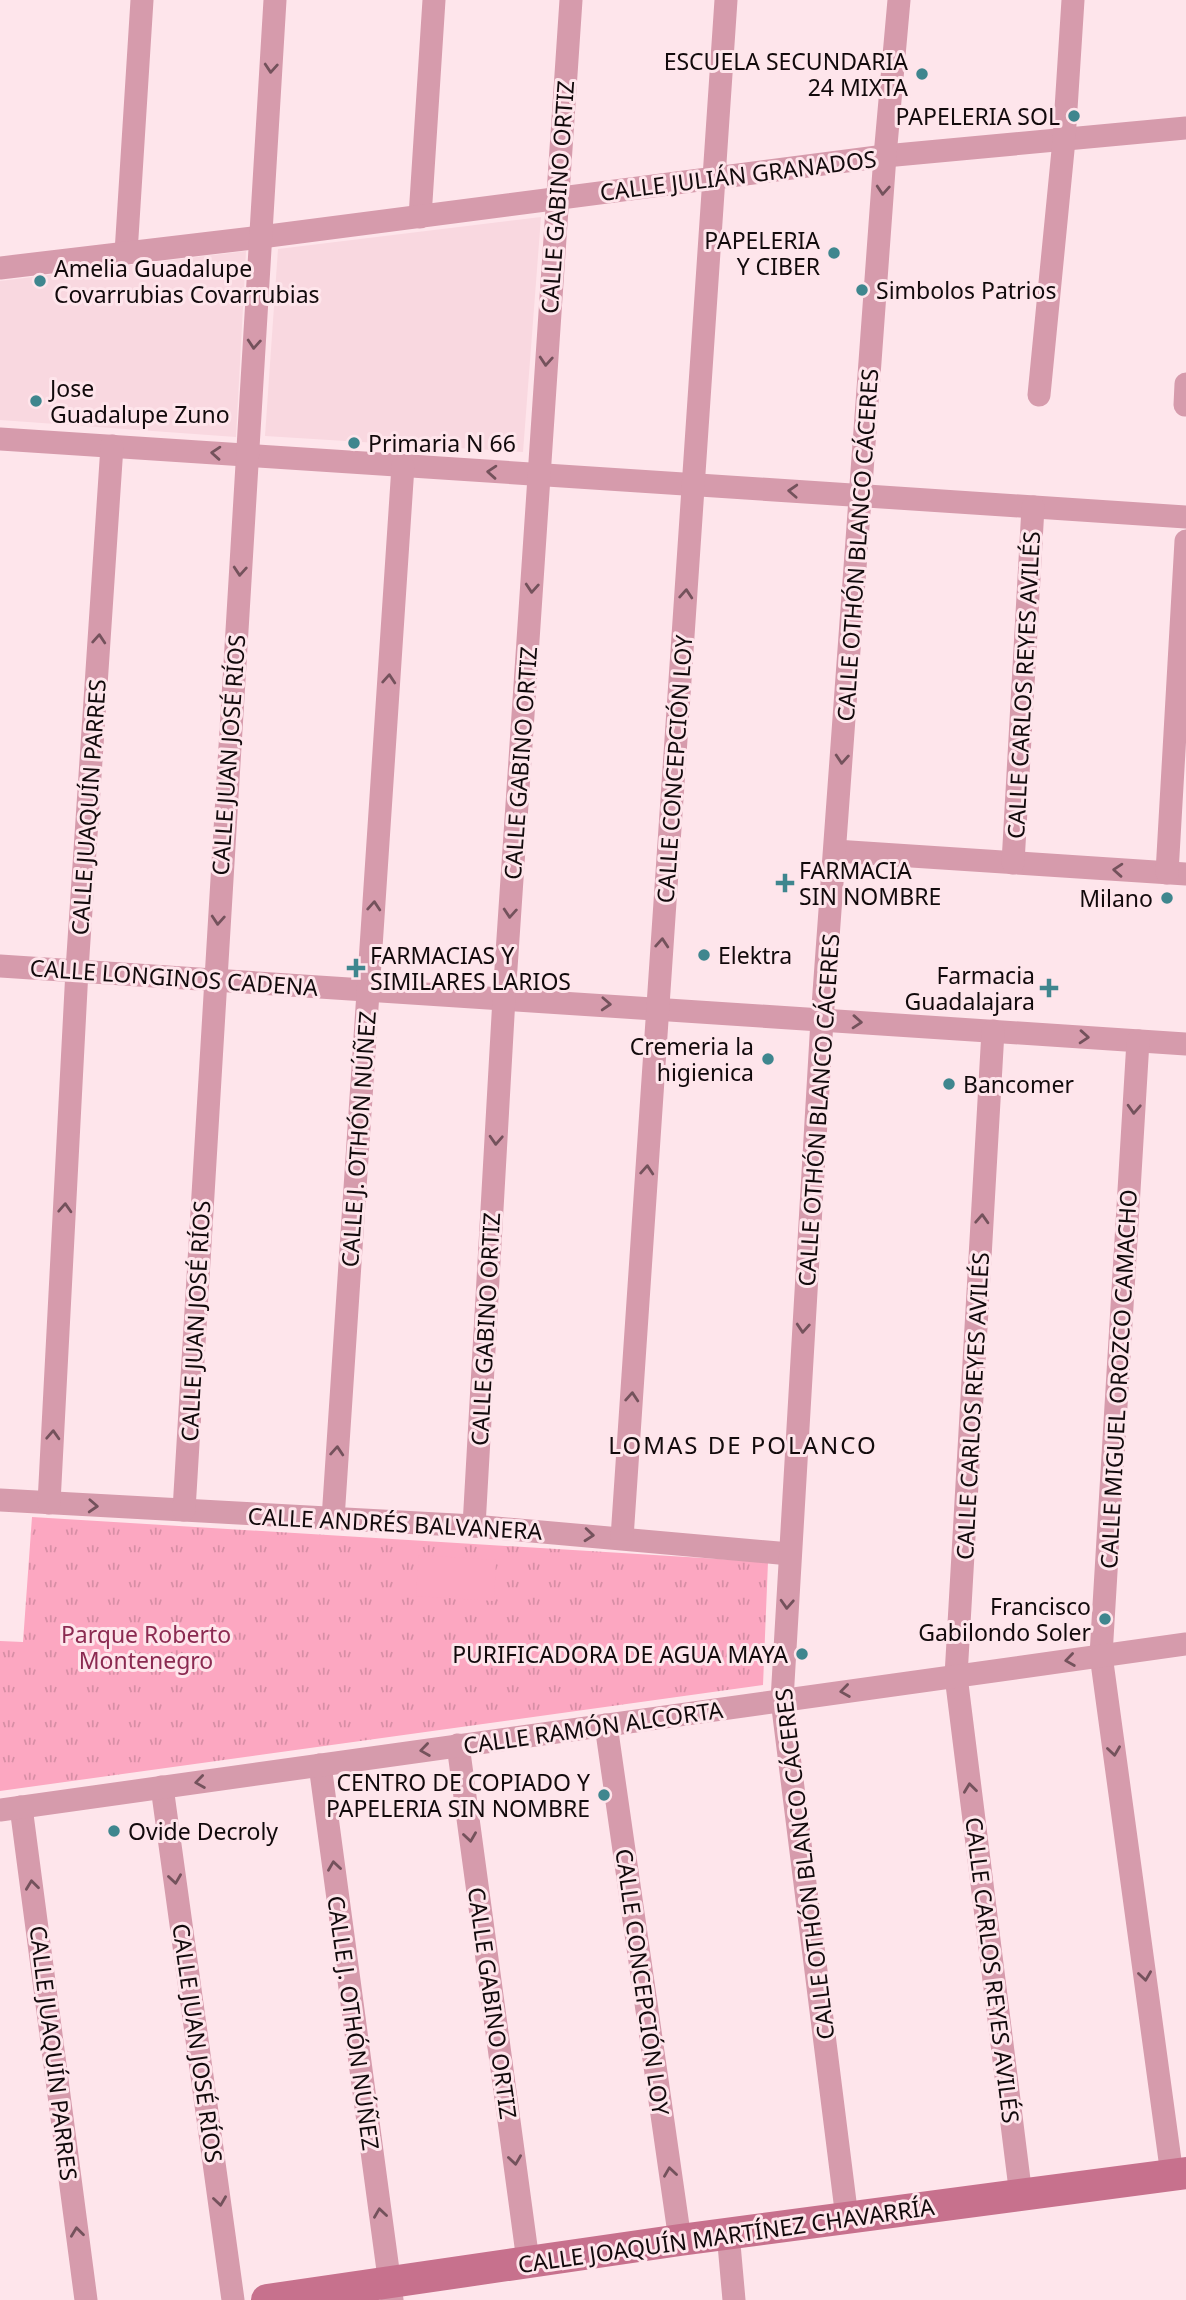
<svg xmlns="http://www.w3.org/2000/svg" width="1186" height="2300" viewBox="0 0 1186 2300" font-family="'Noto Sans',sans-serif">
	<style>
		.built { fill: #f9d8e0 }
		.park { fill: url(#park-tufts) }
		.garden { fill: #fca7c1 }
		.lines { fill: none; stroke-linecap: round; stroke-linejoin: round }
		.street { stroke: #d69bac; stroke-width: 23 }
		.secondary { stroke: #c7718d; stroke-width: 32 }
		.oneway { stroke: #74525c }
		.poi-dot { fill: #3f868e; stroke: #fee5eb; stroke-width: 2.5 }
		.labels { text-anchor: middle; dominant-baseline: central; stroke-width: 6; stroke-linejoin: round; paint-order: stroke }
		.poi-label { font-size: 23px; fill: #120a0c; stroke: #fee5eb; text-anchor: end }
		.street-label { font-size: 23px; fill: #120a0c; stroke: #fee5eb }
		.park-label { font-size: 23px; fill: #8b2a51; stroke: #fee5eb }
		.neighbourhood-label { font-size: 24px; letter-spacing: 2px; fill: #120a0c; stroke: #fee5eb }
	</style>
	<defs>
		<pattern id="park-tufts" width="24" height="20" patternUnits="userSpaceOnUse" patternTransform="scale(1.75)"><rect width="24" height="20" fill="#fca7c1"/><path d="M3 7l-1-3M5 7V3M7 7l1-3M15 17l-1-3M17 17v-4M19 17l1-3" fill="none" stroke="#d78ea5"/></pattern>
	</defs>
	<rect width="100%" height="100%" fill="#fee5eb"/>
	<g class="built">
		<polygon points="541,217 523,452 265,436 278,249"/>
		<polygon points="246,251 236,437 0,420 0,281"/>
	</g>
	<polygon class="park" points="32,1517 768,1562 763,1685 0,1791 0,1641 23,1642"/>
	<polygon class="garden" points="419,1555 496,1560 494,1601 416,1596"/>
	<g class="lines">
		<g class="street">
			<polyline points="420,217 434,0"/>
			<polyline points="126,253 142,0"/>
			<polyline points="0,268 261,237 885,156 1186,128"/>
			<polyline points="1039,395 1064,140 1073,0"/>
			<polyline points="1185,405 1186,384"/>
			<polyline points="0,439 1186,517"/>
			<polyline points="835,851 1186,874"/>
			<polyline points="1013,863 1033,507"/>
			<polyline points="1167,873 1186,541"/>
			<polyline points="0,966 1186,1044"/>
			<polyline points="993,1031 956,1676 1021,2196"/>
			<polyline points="1138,1041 1101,1655 1172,2175"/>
			<polyline points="0,1500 474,1526 790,1554"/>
			<polyline points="49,1503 77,970 112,446"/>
			<polyline points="184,1510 275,0"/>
			<polyline points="333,1519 403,466"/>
			<polyline points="474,1526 504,998 571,0"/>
			<polyline points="622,1538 726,0"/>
			<polyline points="606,1725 680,2240"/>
			<polyline points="458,1745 528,2261"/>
			<polyline points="320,1765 392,2300"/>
			<polyline points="162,1787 233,2300"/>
			<polyline points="21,1807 86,2300"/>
			<polyline points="0,1810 1186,1644"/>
			<polyline points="847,2218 782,1700 822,1020 885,156 899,0"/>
			<polyline points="728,2233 734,2300"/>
		</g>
		<polyline class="secondary" points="267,2300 680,2240 1186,2173"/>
	</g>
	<defs><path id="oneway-chevron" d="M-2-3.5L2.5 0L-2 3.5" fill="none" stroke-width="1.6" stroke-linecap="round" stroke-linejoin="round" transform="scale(1.75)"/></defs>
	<g class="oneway">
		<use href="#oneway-chevron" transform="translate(271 68) rotate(94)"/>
		<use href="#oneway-chevron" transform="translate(883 190) rotate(94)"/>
		<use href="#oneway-chevron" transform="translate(254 344) rotate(94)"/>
		<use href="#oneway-chevron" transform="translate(546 361) rotate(94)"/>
		<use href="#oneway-chevron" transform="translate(216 453) rotate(-176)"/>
		<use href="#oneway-chevron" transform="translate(492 472) rotate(-176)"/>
		<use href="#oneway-chevron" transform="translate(793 491) rotate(-177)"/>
		<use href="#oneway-chevron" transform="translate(240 571) rotate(94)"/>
		<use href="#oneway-chevron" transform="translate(532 588) rotate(94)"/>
		<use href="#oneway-chevron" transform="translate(686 594) rotate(-86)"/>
		<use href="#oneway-chevron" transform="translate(99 639) rotate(-86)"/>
		<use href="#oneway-chevron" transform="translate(389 679) rotate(-86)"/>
		<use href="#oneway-chevron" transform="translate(842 759) rotate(94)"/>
		<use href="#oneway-chevron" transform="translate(1118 870) rotate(-176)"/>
		<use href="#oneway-chevron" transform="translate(374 906) rotate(-86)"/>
		<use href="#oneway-chevron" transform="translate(510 913) rotate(94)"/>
		<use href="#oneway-chevron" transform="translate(218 920) rotate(94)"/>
		<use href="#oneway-chevron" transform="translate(662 943) rotate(-86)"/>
		<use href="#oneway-chevron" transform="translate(606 1004) rotate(3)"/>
		<use href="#oneway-chevron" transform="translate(857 1022) rotate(4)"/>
		<use href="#oneway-chevron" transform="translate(1084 1037) rotate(4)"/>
		<use href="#oneway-chevron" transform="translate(1134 1109) rotate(93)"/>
		<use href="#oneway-chevron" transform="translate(496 1140) rotate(93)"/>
		<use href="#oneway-chevron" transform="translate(647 1170) rotate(-86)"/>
		<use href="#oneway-chevron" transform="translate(65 1208) rotate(-87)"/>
		<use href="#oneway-chevron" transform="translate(982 1219) rotate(-87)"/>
		<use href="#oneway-chevron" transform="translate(803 1328) rotate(94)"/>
		<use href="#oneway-chevron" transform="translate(632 1397) rotate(-86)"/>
		<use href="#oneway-chevron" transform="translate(53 1435) rotate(-87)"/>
		<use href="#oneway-chevron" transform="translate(337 1451) rotate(-86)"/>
		<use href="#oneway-chevron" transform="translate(93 1506) rotate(3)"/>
		<use href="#oneway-chevron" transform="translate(589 1535) rotate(5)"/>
		<use href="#oneway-chevron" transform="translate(787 1604) rotate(93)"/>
		<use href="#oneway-chevron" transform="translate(1070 1660) rotate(172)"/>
		<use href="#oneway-chevron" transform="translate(845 1691) rotate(172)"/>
		<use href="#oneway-chevron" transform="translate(425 1750) rotate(172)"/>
		<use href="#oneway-chevron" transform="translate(1114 1751) rotate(82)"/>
		<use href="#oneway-chevron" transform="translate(200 1782) rotate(172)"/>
		<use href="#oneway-chevron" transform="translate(970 1788) rotate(-97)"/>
		<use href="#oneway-chevron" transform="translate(470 1837) rotate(82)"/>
		<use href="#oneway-chevron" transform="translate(334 1866) rotate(-98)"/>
		<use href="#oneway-chevron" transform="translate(175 1879) rotate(82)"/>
		<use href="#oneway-chevron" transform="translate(32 1885) rotate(-97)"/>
		<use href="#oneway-chevron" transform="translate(1145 1976) rotate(82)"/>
		<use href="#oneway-chevron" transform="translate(515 2160) rotate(82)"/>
		<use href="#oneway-chevron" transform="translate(670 2172) rotate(-98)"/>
		<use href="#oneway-chevron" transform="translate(220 2201) rotate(82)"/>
		<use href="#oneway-chevron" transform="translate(380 2213) rotate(-98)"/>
		<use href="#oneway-chevron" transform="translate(77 2232) rotate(-97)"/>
	</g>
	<g class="poi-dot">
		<circle cx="922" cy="74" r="7"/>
		<circle cx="1074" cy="116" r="7"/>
		<circle cx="834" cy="253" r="7"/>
		<circle cx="40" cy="281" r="7"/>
		<circle cx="862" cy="290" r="7"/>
		<circle cx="36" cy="401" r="7"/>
		<circle cx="354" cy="443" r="7"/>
		<path d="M781.5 872.5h7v7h7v7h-7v7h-7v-7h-7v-7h7z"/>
		<circle cx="1167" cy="898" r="7"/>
		<circle cx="704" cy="955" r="7"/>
		<path d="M352.5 957.5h7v7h7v7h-7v7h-7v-7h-7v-7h7z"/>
		<path d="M1045.5 977.5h7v7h7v7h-7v7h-7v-7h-7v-7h7z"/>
		<circle cx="768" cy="1059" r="7"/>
		<circle cx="949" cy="1084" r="7"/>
		<circle cx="1105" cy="1619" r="7"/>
		<circle cx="802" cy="1654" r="7"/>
		<circle cx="604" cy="1795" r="7"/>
		<circle cx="114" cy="1831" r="7"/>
	</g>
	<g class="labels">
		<g class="poi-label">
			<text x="908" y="61">ESCUELA SECUNDARIA<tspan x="908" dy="26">24 MIXTA</tspan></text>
			<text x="1060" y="116">PAPELERIA SOL</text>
			<text x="820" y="240">PAPELERIA<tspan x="820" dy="26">Y CIBER</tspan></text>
			<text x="54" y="268" text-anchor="start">Amelia Guadalupe<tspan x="54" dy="26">Covarrubias Covarrubias</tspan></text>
			<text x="876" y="290" text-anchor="start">Simbolos Patrios</text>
			<text x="50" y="388" text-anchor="start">Jose<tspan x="50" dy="26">Guadalupe Zuno</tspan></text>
			<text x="368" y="443" text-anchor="start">Primaria N 66</text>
			<text x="799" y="870" text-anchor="start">FARMACIA<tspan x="799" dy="26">SIN NOMBRE</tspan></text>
			<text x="1153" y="898">Milano</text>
			<text x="370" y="955" text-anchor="start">FARMACIAS Y<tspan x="370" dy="26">SIMILARES LARIOS</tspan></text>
			<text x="718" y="955" text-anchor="start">Elektra</text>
			<text x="1035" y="975">Farmacia<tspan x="1035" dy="26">Guadalajara</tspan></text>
			<text x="754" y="1046">Cremeria la<tspan x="754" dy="26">higienica</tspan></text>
			<text x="963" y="1084" text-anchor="start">Bancomer</text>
			<text x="1091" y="1606">Francisco<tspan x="1091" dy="26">Gabilondo Soler</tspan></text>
			<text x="788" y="1654">PURIFICADORA DE AGUA MAYA</text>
			<text x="590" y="1782">CENTRO DE COPIADO Y<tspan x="590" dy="26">PAPELERIA SIN NOMBRE</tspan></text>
			<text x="128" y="1831" text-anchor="start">Ovide Decroly</text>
		</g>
		<g class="street-label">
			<text transform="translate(738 175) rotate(-7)">CALLE JULIÁN GRANADOS</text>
			<text transform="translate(557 197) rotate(-86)">CALLE GABINO ORTIZ</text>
			<text transform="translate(857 545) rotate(-86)">CALLE OTHÓN BLANCO CÁCERES</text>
			<text transform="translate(1023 685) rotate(-87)">CALLE CARLOS REYES AVILÉS</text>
			<text transform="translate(228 755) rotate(-86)">CALLE JUAN JOSÉ RÍOS</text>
			<text transform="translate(520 763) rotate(-86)">CALLE GABINO ORTIZ</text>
			<text transform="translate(674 769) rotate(-86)">CALLE CONCEPCIÓN LOY</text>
			<text transform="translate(88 807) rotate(-86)">CALLE JUAQUÍN PARRES</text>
			<text transform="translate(174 977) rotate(4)">CALLE LONGINOS CADENA</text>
			<text transform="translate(818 1110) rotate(-86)">CALLE OTHÓN BLANCO CÁCERES</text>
			<text transform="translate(358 1139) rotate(-86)">CALLE J. OTHÓN NÚÑEZ</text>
			<text transform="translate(195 1321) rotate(-87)">CALLE JUAN JOSÉ RÍOS</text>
			<text transform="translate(485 1329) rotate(-87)">CALLE GABINO ORTIZ</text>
			<text transform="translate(1118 1379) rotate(-87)">CALLE MIGUEL OROZCO CAMACHO</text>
			<text transform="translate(972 1406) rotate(-87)">CALLE CARLOS REYES AVILÉS</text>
			<text transform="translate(395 1523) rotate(3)">CALLE ANDRÉS BALVANERA</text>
			<text transform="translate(593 1727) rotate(-8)">CALLE RAMÓN ALCORTA</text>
			<text transform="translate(804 1864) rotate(-97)">CALLE OTHÓN BLANCO CÁCERES</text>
			<text transform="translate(993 1970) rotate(83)">CALLE CARLOS REYES AVILÉS</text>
			<text transform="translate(643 1982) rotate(82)">CALLE CONCEPCIÓN LOY</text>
			<text transform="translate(493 2003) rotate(82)">CALLE GABINO ORTIZ</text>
			<text transform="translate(354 2023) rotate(82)">CALLE J. OTHÓN NÚÑEZ</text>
			<text transform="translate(198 2043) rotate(82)">CALLE JUAN JOSÉ RÍOS</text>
			<text transform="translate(54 2053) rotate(83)">CALLE JUAQUÍN PARRES</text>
			<text transform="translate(726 2235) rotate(-8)">CALLE JOAQUÍN MARTÍNEZ CHAVARRÍA</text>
		</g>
		<g class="park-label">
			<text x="146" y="1634">Parque Roberto<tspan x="146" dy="26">Montenegro</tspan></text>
		</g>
		<g class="neighbourhood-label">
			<text x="743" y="1444">LOMAS DE POLANCO</text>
		</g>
	</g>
</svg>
